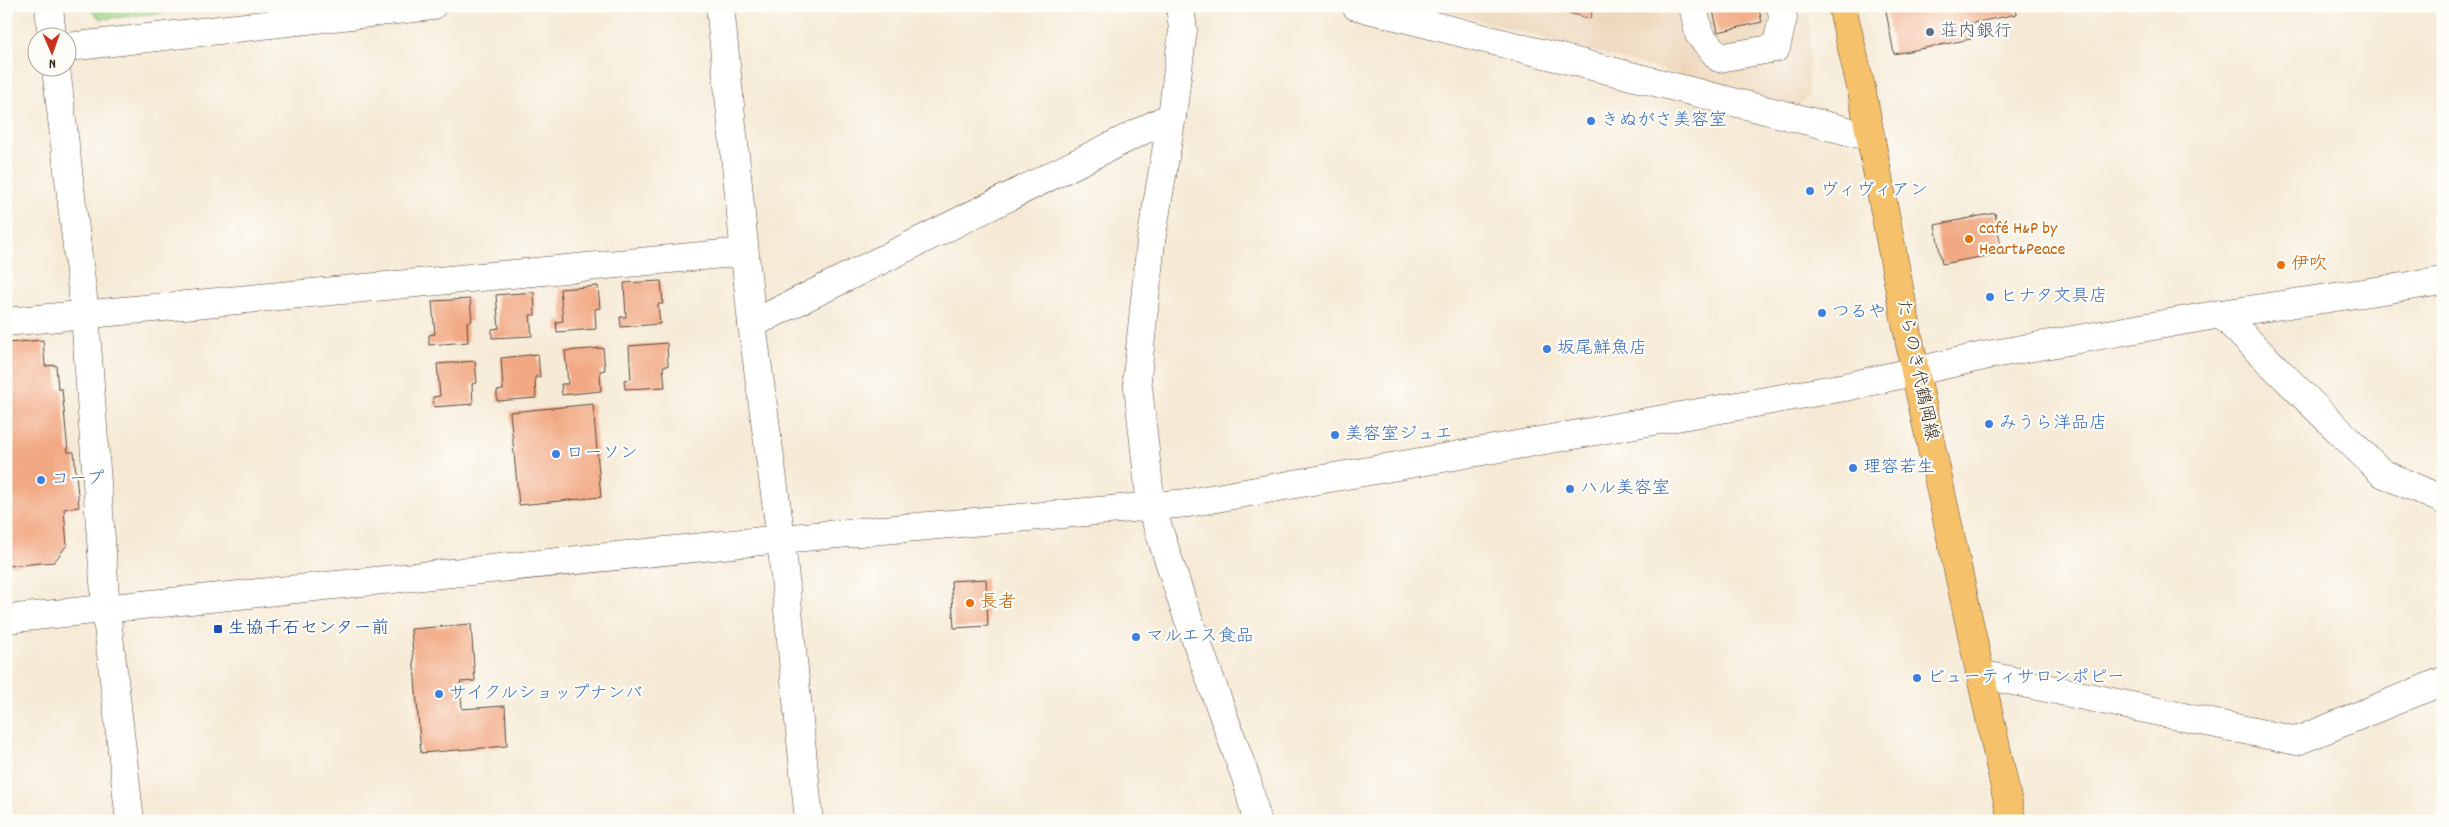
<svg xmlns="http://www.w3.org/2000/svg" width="2449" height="827" viewBox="0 0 2449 827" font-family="Dekko,'Klee One',sans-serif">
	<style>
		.built { fill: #eed7bb }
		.grass { fill: url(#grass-tufts); stroke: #6e8053 }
		.building { fill: #f2a983 }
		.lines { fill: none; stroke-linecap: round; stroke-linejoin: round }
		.minor-casing { stroke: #57473a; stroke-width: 29 }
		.major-casing { stroke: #57473a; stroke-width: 29 }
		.minor { stroke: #fff; stroke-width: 28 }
		.major { stroke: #f5c16b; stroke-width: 28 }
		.service-dot { fill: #5c6f8a; stroke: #fdfcf7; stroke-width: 2 }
		.shop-dot { fill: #3f7fe0; stroke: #fdfcf7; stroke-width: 2 }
		.food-dot { fill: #e8710a; stroke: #fdfcf7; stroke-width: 2 }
		.transit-dot { fill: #1a4fb4; stroke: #fdfcf7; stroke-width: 2 }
		.labels { text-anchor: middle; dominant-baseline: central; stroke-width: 4.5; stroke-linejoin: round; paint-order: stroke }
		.service-label { font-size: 18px; fill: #4e5e75; stroke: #fdfcf7; text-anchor: start }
		.shop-label { font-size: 18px; fill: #366cbe; stroke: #fdfcf7; text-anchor: start }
		.food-label { font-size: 18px; fill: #c56008; stroke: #fdfcf7; text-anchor: start }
		.street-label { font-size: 18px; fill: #3b2a1e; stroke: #fdfcf7 }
		.transit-label { font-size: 18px; fill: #164399; stroke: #fdfcf7; text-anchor: start }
	</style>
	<defs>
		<pattern id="grass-tufts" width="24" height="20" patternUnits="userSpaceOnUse" patternTransform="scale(1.25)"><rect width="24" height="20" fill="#a2d788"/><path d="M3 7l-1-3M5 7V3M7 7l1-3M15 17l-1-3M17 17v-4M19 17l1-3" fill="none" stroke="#8cb975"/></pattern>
	</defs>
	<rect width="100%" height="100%" fill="#fdfcf7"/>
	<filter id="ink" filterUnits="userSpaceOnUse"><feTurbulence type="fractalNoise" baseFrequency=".02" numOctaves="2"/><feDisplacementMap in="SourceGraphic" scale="10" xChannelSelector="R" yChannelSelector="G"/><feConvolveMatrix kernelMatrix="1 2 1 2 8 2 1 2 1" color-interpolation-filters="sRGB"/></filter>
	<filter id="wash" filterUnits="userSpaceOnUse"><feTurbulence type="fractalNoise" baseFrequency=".0096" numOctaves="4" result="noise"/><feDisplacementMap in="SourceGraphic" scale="20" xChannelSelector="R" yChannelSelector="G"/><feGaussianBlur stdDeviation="1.12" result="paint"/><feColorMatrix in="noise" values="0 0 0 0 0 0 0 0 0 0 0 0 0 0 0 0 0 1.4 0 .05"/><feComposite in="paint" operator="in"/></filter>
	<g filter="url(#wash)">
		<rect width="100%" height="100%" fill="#f6ead6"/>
		<polygon class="built" points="1426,6 1806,6 1810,23 1808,97 1797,107"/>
		<polygon class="grass" points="86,6 231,6 101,19"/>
		<g id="blocks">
			<g class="building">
				<polygon points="1554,6 1594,6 1590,19 1553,8"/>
				<polygon points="1712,6 1758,6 1762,22 1718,32"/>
				<polygon points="1885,6 2015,6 2017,14 1968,24 1971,39 1894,54"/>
				<polygon points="1995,213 2002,253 1942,264 1935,225"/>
				<polygon points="661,281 663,304 658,304 660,324 621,327 620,317 626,317 624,283"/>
				<polygon points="598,286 600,308 595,309 596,329 557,332 556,322 563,321 560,289"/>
				<polygon points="534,292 535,315 530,315 532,336 492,338 492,329 499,328 496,295"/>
				<polygon points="470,299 472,321 467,322 468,342 429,345 429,335 435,334 432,301"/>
				<polygon points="43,340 45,366 56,365 58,389 62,389 68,452 74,452 79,507 64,509 67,545 54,562 6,566 6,343"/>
				<polygon points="667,343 668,366 663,366 665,387 625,389 624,380 631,379 629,346"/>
				<polygon points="603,348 605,370 600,371 601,391 562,395 561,384 568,384 565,351"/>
				<polygon points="538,354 540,377 535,377 536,398 497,401 497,391 503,390 501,358"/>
				<polygon points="475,361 477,383 472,384 473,404 434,407 433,397 440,396 437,364"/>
				<polygon points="593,404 601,497 519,505 510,412"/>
				<polygon points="986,579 988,626 954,628 951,581"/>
				<polygon points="471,624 475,681 460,682 462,709 505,706 507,746 421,753 411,629"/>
			</g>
		</g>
	</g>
	<g filter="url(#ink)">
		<use href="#blocks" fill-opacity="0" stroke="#57473a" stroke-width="1"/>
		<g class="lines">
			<g class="minor-casing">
				<g id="minor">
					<polyline points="49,6 52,38"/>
					<polyline points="720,6 752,324 781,539 809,821"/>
					<polyline points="1180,6 1183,30 1172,116 1151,241 1137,377 1151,506 1183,604 1247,781 1257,821"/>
					<polyline points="1356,6 1871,137"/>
					<polyline points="1693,6 1699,34 1719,58 1776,48 1783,18 1781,6"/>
					<polyline points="68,47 432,6"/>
					<polyline points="56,68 85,315 106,609 130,821"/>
					<polyline points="2221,314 2382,473 2443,500"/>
					<polyline points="6,322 744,252"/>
					<polyline points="752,324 1172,116"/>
					<polyline points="6,619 781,539 1188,503 1845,387 1988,355 2221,314 2443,281"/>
					<polyline points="1980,674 2297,741 2443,681"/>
				</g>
			</g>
			<g class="major-casing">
				<polyline id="major" points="1842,6 1862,92 1915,371 2012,821"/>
			</g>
			<use href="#minor" class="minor"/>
			<use href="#major" class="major"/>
		</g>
	</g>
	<circle class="service-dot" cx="1930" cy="32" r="5"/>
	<g class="shop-dot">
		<circle cx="1591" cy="121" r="5"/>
		<circle cx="1810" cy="191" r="5"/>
		<circle cx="1990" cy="297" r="5"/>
		<circle cx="1822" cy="313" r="5"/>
		<circle cx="1547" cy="349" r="5"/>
		<circle cx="1989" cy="424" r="5"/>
		<circle cx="1335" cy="435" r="5"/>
		<circle cx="556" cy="454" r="5"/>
		<circle cx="1853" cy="468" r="5"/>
		<circle cx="41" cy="480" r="5"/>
		<circle cx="1570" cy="489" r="5"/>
		<circle cx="1136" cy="637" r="5"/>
		<circle cx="1917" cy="678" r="5"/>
		<circle cx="439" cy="694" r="5"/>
	</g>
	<g class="food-dot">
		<circle cx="1969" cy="239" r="5"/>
		<circle cx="2281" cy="265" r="5"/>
		<circle cx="970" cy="603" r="5"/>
	</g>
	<rect class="transit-dot" x="213" y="624" width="10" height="10" rx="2.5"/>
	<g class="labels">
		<g class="service-label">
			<text x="1940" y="32">荘内銀行</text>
		</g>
		<g class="shop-label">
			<text x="1601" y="121">きぬがさ美容室</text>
			<text x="1820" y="191">ヴィヴィアン</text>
			<text x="2000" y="297">ヒナタ文具店</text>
			<text x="1832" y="313">つるや</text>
			<text x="1557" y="349">坂尾鮮魚店</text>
			<text x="1999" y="424">みうら洋品店</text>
			<text x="1345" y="435">美容室ジュエ</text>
			<text x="566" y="454">ローソン</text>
			<text x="1863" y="468">理容若生</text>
			<text x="51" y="480">コープ</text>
			<text x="1580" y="489">ハル美容室</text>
			<text x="1146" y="637">マルエス食品</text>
			<text x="1927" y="678">ビューティサロンポピー</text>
			<text x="449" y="694">サイクルショップナンバ</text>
		</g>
		<g class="food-label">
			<text x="1979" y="229">café H&amp;P by<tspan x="1979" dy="21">Heart&amp;Peace</tspan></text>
			<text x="2291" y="265">伊吹</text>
			<text x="980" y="603">長者</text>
		</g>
		<g class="street-label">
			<text transform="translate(1916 370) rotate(78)">たらのき代鶴岡線</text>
		</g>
		<g class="transit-label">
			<text x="228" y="629">生協千石センター前</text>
		</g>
	</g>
	<rect width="2449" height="827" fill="none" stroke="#fdfcf7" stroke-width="25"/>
	<g transform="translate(52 52) rotate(178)"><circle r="24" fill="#fdfcf7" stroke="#afa8a0"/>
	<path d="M0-4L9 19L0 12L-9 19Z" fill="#c8321e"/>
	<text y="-8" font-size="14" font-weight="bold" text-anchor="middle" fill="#3b2a1e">N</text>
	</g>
</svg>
